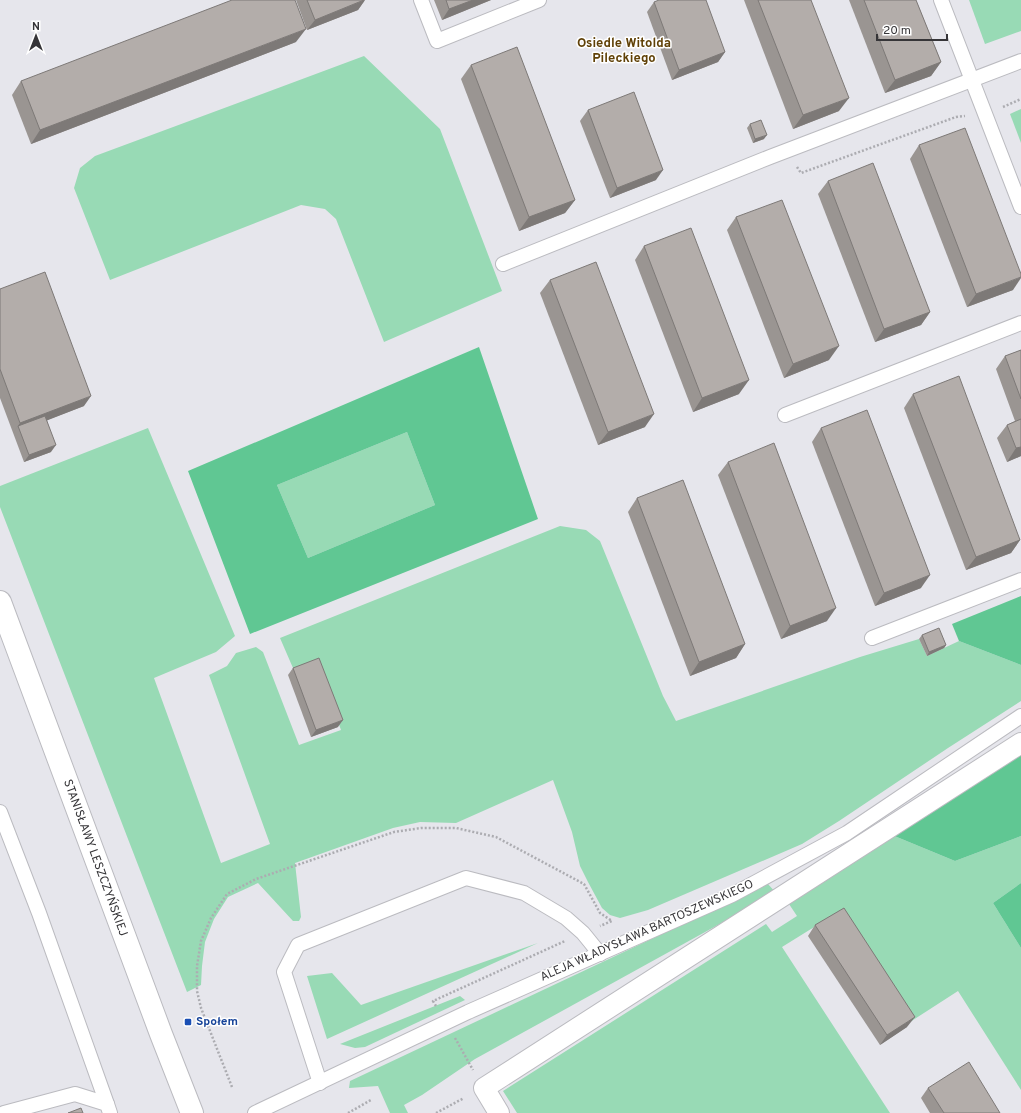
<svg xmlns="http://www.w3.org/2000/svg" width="1021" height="1113" viewBox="0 0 1021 1113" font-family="Overpass,sans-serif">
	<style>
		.green { fill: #98dab5 }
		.forest { fill: #60c793; fill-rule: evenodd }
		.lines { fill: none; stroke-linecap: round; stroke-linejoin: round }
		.service-casing { stroke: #bbbbc0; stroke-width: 16 }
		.pedestrian-casing { stroke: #bbbbc0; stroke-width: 22 }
		.tertiary-casing { stroke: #bbbbc0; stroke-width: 24 }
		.path { stroke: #acacb1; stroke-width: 2.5; stroke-dasharray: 2 2; stroke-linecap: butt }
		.service { stroke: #fff; stroke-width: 14 }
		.pedestrian { stroke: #fff; stroke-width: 20 }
		.tertiary { stroke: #fff; stroke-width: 22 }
		.wall { fill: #9a9592 }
		.shaded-wall { fill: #7d7977 }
		.building { fill: #b3adaa; stroke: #7d7977 }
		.transit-dot { fill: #1a4fb4; stroke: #fff; stroke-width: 1.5 }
		.labels { text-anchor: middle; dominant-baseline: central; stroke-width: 3; stroke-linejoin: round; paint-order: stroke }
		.street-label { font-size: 12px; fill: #363538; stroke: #fff }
		.transit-label { font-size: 12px; font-weight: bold; fill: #164399; stroke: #fff; text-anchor: start }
		.neighbourhood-label { font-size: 13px; font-weight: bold; fill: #604107; stroke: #fff }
	</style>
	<rect width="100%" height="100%" fill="#e6e6ec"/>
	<g class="green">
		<polygon points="969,0 1021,0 1021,31 985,44"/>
		<polygon points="364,56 440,129 502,291 384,342 336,219 325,209 301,205 110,280 74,188 80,168 95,156"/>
		<polygon points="1021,109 1021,143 1010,114"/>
		<polygon points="148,428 235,636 216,652 154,678 221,863 270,844 209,675 227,666 236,653 256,647 263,652 299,745 341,730 316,661 293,668 280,638 560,526 586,530 600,541 663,696 676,721 860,657 919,639 927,656 959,641 1021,665 1021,701 948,748 839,821 802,844 648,910 620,918 610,915 602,908 588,882 580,866 572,832 553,780 456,823 420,822 393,828 295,863 301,917 299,921 293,921 258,883 228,897 214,919 205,942 202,966 201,985 187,992 0,507 0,486"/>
		<polygon points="407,432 435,505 308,558 277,485"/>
		<polygon points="892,835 955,861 1021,836 1021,883 993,903 1021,948 1021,1090 958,991 910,1022 840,911 782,947 890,1113 517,1113 503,1091 766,924 772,932 797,916 787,901"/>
		<polygon points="768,884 776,893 475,1059 422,1095 404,1105 408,1113 390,1113 378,1086 349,1088 350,1081"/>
		<polygon points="538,943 327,1039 307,976 332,973 361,1005"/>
		<polygon points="460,996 465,1000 365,1047 355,1048 340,1044"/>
	</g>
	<g class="forest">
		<path d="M479,347L538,519L250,634L188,471ZM407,432L435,505L308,558L277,485Z"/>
		<polygon points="1021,596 1021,665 959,641 952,624"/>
		<polygon points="1021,752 1021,836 955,861 892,835"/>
		<polygon points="1021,883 1021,948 993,903"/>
	</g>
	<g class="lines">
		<g class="service-casing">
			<g id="service">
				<polyline points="421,0 437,41 539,0"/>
				<polyline points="941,0 1021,207"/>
				<polyline points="503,264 770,157 1021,61"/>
				<polyline points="785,415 1021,323"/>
				<polyline points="872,638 1021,580"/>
				<polyline points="0,812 39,913 107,1104"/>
				<polyline points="320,1083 284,972 298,945 466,878 524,893 566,918 583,933 600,954"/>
				<polyline points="4,1113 75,1094 107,1104 110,1113"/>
				<polyline points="255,1113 468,1012 732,895 847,833 1021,716"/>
			</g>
		</g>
		<g class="pedestrian-casing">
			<polyline id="pedestrian" points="499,1113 484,1088 1021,743"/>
		</g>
		<g class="tertiary-casing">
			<polyline id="tertiary" points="0,602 161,1034 192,1113"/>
		</g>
		<g class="path">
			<polyline points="1003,107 1021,99"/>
			<polyline points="797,167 801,173 956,117 965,116"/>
			<polyline points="436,1006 433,1001 565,941"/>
			<polyline points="455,1038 473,1070"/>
			<polyline points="232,1087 201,1008 197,991 197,966 201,941 211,918 227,894 256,879 394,832 421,828 456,828 496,837 584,884 600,913 612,921 600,926"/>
			<polyline points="348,1113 371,1100"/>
			<polyline points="436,1113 464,1098"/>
		</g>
		<use href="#service" class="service"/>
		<use href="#pedestrian" class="pedestrian"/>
		<use href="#tertiary" class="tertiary"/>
	</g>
	<g class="wall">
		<polygon points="296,0 365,0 358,10 307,30"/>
		<polygon points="434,0 491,0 442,20"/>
		<polygon points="744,0 811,0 839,111 793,129"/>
		<polygon points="849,0 916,0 941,62 931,76 885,93"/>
		<polygon points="654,2 725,52 718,62 672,80 647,12"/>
		<polygon points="296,42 31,144 12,95 21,81"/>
		<polygon points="471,65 575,200 565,213 519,231 461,79"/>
		<polygon points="588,110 656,180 610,198 580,121"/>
		<polygon points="750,124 764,139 753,143 747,128"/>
		<polygon points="919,145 1013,290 967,307 910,159"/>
		<polygon points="828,181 930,312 921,325 875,342 818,194"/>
		<polygon points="736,217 829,360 784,378 727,230"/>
		<polygon points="644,246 739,394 693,412 635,260"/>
		<polygon points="550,280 645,427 598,445 540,293"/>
		<polygon points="0,289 84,406 47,420 51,452 24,462 0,398"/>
		<polygon points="1021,350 1021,456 1007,462 997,438 1007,425 1015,421 996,369 1005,356"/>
		<polygon points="913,394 1020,540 1011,553 966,570 904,408"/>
		<polygon points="821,428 921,588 875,606 812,442"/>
		<polygon points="728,462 827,621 781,639 718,475"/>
		<polygon points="637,498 745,644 736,658 690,676 628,512"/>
		<polygon points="922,635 946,645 944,648 927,656 919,639"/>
		<polygon points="293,668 338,727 311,737 288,675"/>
		<polygon points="815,925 907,1027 880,1045 808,936"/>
		<polygon points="928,1088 1000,1113 930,1113 921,1098"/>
	</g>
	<g class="shaded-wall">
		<polygon points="365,0 358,10 307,30 315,20"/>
		<polygon points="473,0 491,0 442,20 449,9"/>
		<polygon points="306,29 296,42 31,144 40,130"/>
		<polygon points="725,52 718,62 672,80 679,70"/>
		<polygon points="941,62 931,76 885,93 895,80"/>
		<polygon points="849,98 839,111 793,129 803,115"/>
		<polygon points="767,135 764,139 753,143 755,139"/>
		<polygon points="663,170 656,180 610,198 617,188"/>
		<polygon points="575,200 565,213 519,231 529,217"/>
		<polygon points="1021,277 1021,278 1013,290 967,307 976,294"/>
		<polygon points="930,312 921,325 875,342 884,329"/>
		<polygon points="839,346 829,360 784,378 793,364"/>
		<polygon points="749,380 739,394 693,412 702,398"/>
		<polygon points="91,396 84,406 20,431 18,426 13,433 20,423"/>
		<polygon points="654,414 645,427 598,445 608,432"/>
		<polygon points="56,445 51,452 24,462 29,455"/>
		<polygon points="1021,447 1021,456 1007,462 1016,448"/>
		<polygon points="1020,540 1011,553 966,570 976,557"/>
		<polygon points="930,575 921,588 875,606 884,593"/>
		<polygon points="836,608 827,621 781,639 790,626"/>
		<polygon points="745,644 736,658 690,676 699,662"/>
		<polygon points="946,645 944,648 927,656 929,652"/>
		<polygon points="343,720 338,727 311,737 316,730"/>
		<polygon points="915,1017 907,1027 880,1045 887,1035"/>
	</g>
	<g class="building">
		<polygon points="232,0 295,0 306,29 40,130 21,81"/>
		<polygon points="307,0 364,0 315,20"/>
		<polygon points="446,0 473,0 449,9"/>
		<polygon points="659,0 706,0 725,52 679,70 654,2"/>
		<polygon points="758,0 811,0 849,98 803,115"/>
		<polygon points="864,0 916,0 941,62 895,80"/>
		<polygon points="517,47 575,200 529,217 471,65"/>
		<polygon points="634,92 663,170 617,188 588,110"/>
		<polygon points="761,120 767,135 755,139 750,124"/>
		<polygon points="965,128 1021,274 1021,277 976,294 919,145"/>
		<polygon points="873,163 930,312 884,329 828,181"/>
		<polygon points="782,200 839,346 793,364 736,217"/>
		<polygon points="691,228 749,380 702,398 644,246"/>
		<polygon points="596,262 654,414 608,432 550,280"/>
		<polygon points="45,272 91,396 20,423 0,369 0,289"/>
		<polygon points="1021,350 1021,399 1005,356"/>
		<polygon points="959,376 1020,540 976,557 913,394"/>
		<polygon points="867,410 930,575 884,593 821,428"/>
		<polygon points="45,416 56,445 29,455 18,426"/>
		<polygon points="1021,419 1021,447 1016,448 1007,425"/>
		<polygon points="774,443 836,608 790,626 728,462"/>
		<polygon points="683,480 745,644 699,662 637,498"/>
		<polygon points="939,628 946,645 929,652 922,635"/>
		<polygon points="319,658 343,720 316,730 293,668"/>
		<polygon points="844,908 915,1017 887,1035 815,925"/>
		<polygon points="969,1062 1000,1113 944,1113 928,1088"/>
		<polygon points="81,1108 83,1113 68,1113"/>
	</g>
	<rect class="transit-dot" x="184" y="1018" width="8" height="8" rx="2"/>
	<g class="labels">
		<g class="street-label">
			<text transform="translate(95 858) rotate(70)">STANISŁAWY LESZCZYŃSKIEJ</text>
			<text transform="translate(647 931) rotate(-24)">ALEJA WŁADYSŁAWA BARTOSZEWSKIEGO</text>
		</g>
		<g class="transit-label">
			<text x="196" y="1022">Społem</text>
		</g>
		<g class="neighbourhood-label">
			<text x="624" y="44">Osiedle Witolda<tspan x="624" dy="15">Pileckiego</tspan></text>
		</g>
	</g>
	<g transform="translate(36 36)" stroke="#ffffff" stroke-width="3" paint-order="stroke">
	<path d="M0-3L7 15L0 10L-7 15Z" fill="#363538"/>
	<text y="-6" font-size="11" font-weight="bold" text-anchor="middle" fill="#363538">N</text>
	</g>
	<path d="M877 34v6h70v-6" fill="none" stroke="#363538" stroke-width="2"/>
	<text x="883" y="34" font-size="12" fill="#363538" stroke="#ffffff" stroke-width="3" paint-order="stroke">20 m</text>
</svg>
